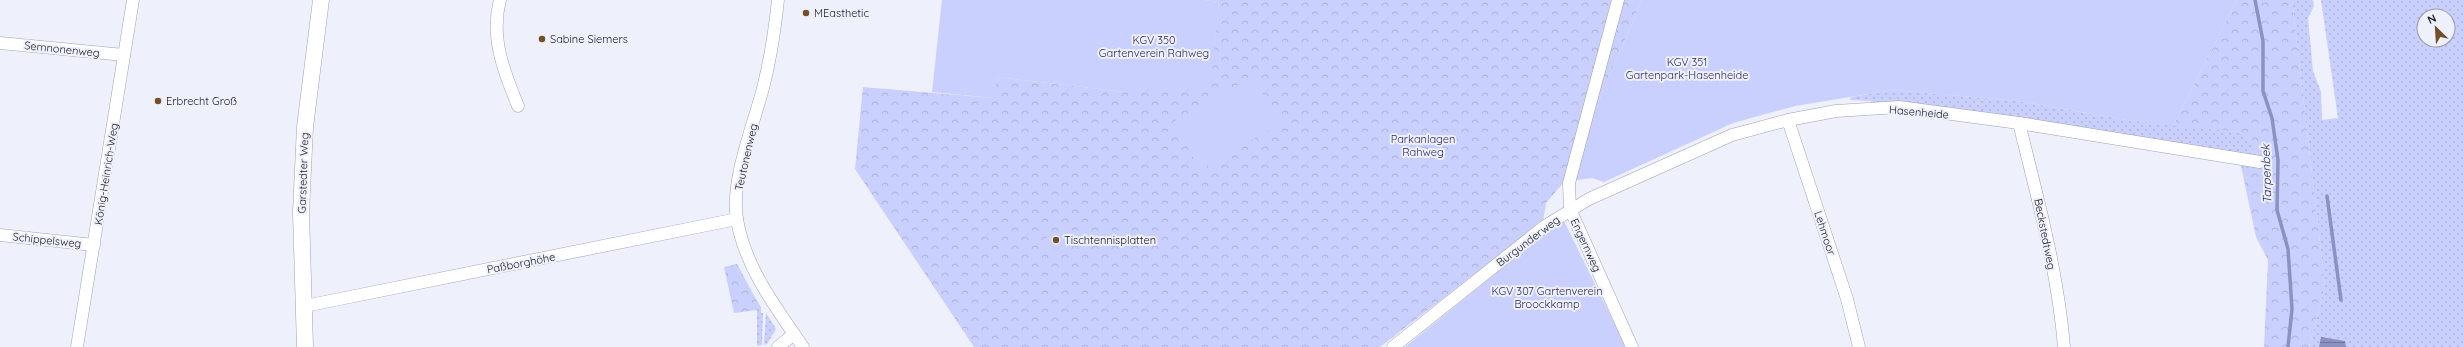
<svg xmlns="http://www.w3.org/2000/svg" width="2464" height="347" viewBox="0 0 2464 347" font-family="Quicksand,sans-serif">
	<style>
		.grass { fill: url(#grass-dots); fill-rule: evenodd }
		.forest { fill: url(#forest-crowns) }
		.garden { fill: #c9d0fe }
		.water { fill: url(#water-rules) }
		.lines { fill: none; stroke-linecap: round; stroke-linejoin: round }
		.stream { stroke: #8c91c1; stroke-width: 3.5 }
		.street-casing { stroke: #9fa2b3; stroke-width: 13 }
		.secondary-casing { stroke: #9fa2b3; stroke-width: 17 }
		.street { stroke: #fff; stroke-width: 12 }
		.secondary { stroke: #fff; stroke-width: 16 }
		.poi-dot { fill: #714f27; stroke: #eef0fc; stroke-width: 1.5 }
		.labels { text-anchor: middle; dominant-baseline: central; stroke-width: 4; stroke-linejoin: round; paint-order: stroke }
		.poi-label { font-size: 11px; fill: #16171e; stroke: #eef0fc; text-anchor: start }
		.park-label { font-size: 11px; fill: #2a2964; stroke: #eef0fc }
		.street-label { font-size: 11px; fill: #16171e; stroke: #eef0fc }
		.water-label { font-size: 12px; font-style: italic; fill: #262560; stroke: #eef0fc }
	</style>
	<defs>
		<pattern id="grass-dots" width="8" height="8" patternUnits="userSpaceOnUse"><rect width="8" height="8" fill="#c9d0fe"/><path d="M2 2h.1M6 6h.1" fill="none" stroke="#acb2d9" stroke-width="1.8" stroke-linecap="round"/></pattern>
		<pattern id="forest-crowns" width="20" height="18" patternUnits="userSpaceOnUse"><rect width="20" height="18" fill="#c9d0fe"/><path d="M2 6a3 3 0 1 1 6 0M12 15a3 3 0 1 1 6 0" fill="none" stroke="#acb2d9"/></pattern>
		<pattern id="water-rules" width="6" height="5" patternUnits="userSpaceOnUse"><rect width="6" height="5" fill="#8c91c1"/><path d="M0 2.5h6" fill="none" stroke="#71759c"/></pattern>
	</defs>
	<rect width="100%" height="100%" fill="#eef0fc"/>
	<g class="grass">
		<path d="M2292,0H2313L2314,6L2308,18L2313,71L2321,92L2322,120L2338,118L2321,0H2464V347H2309L2325,286ZM2424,16H2448V40H2424Z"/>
		<polygon points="1893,90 2018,101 2127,120 2240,132 2253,141 2253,151 2249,156 1875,106 1871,101 1850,100 1851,97"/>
		<polygon points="757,301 761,307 761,313 763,313 762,345 757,346"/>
		<polygon points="766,313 776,329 767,344 764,345"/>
	</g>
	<g class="forest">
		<polygon points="1204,0 1642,0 1564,182 1546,203 1543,221 1380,347 974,347 855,169 863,87 993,98 997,77 1125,92 1209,92 1219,2"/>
		<polygon points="2237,0 2292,0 2325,286 2309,347 2264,347 2268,260 2256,237 2241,166 2253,151 2253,141 2240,132 2173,126"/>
		<polygon points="737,264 757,301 757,310 734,313 724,267"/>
	</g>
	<g class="garden">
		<polygon points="942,0 1204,0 1219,2 1210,92 1125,92 997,77 994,98 932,92"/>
		<polygon points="1642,0 2237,0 2173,126 2127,120 2018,101 1893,90 1795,106 1733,123 1604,182 1592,178 1564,182"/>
		<polygon points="1253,76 1280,124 1200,170 1173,122"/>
		<polygon points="1563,219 1626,347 1405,347"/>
		<polygon points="1062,231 1066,247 1048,250 1046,233"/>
	</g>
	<polygon class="water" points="2321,337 2345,341 2346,347 2319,347"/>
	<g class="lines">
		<g class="stream">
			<polyline points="2255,0 2263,41 2263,91 2272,118 2278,160 2277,210 2288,249 2292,309 2288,347"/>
			<polyline points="2327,196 2341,300"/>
		</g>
		<g class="street-casing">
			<g id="street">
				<path d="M500,0C490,37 504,72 518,106"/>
				<path d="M778,0C775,28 771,56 764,84C755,122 730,180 737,219C744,266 777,309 803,347"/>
				<polyline points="1618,0 1569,183 1570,209 1632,347"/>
				<polyline points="0,43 124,55"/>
				<polyline points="1788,120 1847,299 1859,347"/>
				<path d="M2019,123C2037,196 2058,272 2064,347"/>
				<polyline points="0,235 94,245"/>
				<polyline points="305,306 737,219"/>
				<polyline points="77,347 133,0"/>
				<polyline points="778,347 794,334"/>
				<polyline points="1393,347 1545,226 1589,199 1732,135 1788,120 1836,111 1899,107 2019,123 2260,162"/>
			</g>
		</g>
		<g class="secondary-casing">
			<polyline id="secondary" points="305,347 301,212 305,127 321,0"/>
		</g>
		<use href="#street" class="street"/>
		<use href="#secondary" class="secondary"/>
	</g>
	<g class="poi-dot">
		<circle cx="806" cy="13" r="4"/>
		<circle cx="542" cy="39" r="4"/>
		<circle cx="158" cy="101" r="4"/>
		<circle cx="1056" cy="240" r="4"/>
	</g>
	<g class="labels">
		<g class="poi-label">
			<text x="814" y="13">MEasthetic</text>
			<text x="550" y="39">Sabine Siemers</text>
			<text x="166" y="101">Erbrecht Groß</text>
			<text x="1064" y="240">Tischtennisplatten</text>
		</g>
		<g class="park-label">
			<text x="1154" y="40">KGV 350<tspan x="1154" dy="13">Gartenverein Rahweg</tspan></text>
			<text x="1687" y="62">KGV 351<tspan x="1687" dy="13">Gartenpark-Hasenheide</tspan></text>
			<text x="1423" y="139">Parkanlagen<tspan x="1423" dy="13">Rahweg</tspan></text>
			<text x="1547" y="291">KGV 307 Gartenverein<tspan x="1547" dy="13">Broockkamp</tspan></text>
		</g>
		<g class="street-label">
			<text transform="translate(62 49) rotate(6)">Semnonenweg</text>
			<text transform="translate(1919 112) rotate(5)">Hasenheide</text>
			<text transform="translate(746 157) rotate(-77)">Teutonenweg</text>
			<text transform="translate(303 173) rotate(-88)">Garstedter Weg</text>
			<text transform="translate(106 174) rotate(-81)">König-Heinrich-Weg</text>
			<text transform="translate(1825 233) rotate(72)">Lehmoor</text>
			<text transform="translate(2045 234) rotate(79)">Beckstedtweg</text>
			<text transform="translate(47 240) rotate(6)">Schippelsweg</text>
			<text transform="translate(1528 241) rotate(-37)">Burgunderweg</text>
			<text transform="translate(1586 245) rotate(65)">Engernweg</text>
			<text transform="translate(521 263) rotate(-11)">Paßborghöhe</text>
		</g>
		<g class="water-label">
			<text transform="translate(2266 174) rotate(-92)">Tarpenbek</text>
		</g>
	</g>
	<g transform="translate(2436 28) rotate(335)"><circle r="19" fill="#eef0fc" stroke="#9899a3"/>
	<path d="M0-3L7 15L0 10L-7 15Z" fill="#714f27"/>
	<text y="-6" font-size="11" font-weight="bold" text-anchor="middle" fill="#16171e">N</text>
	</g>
</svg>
